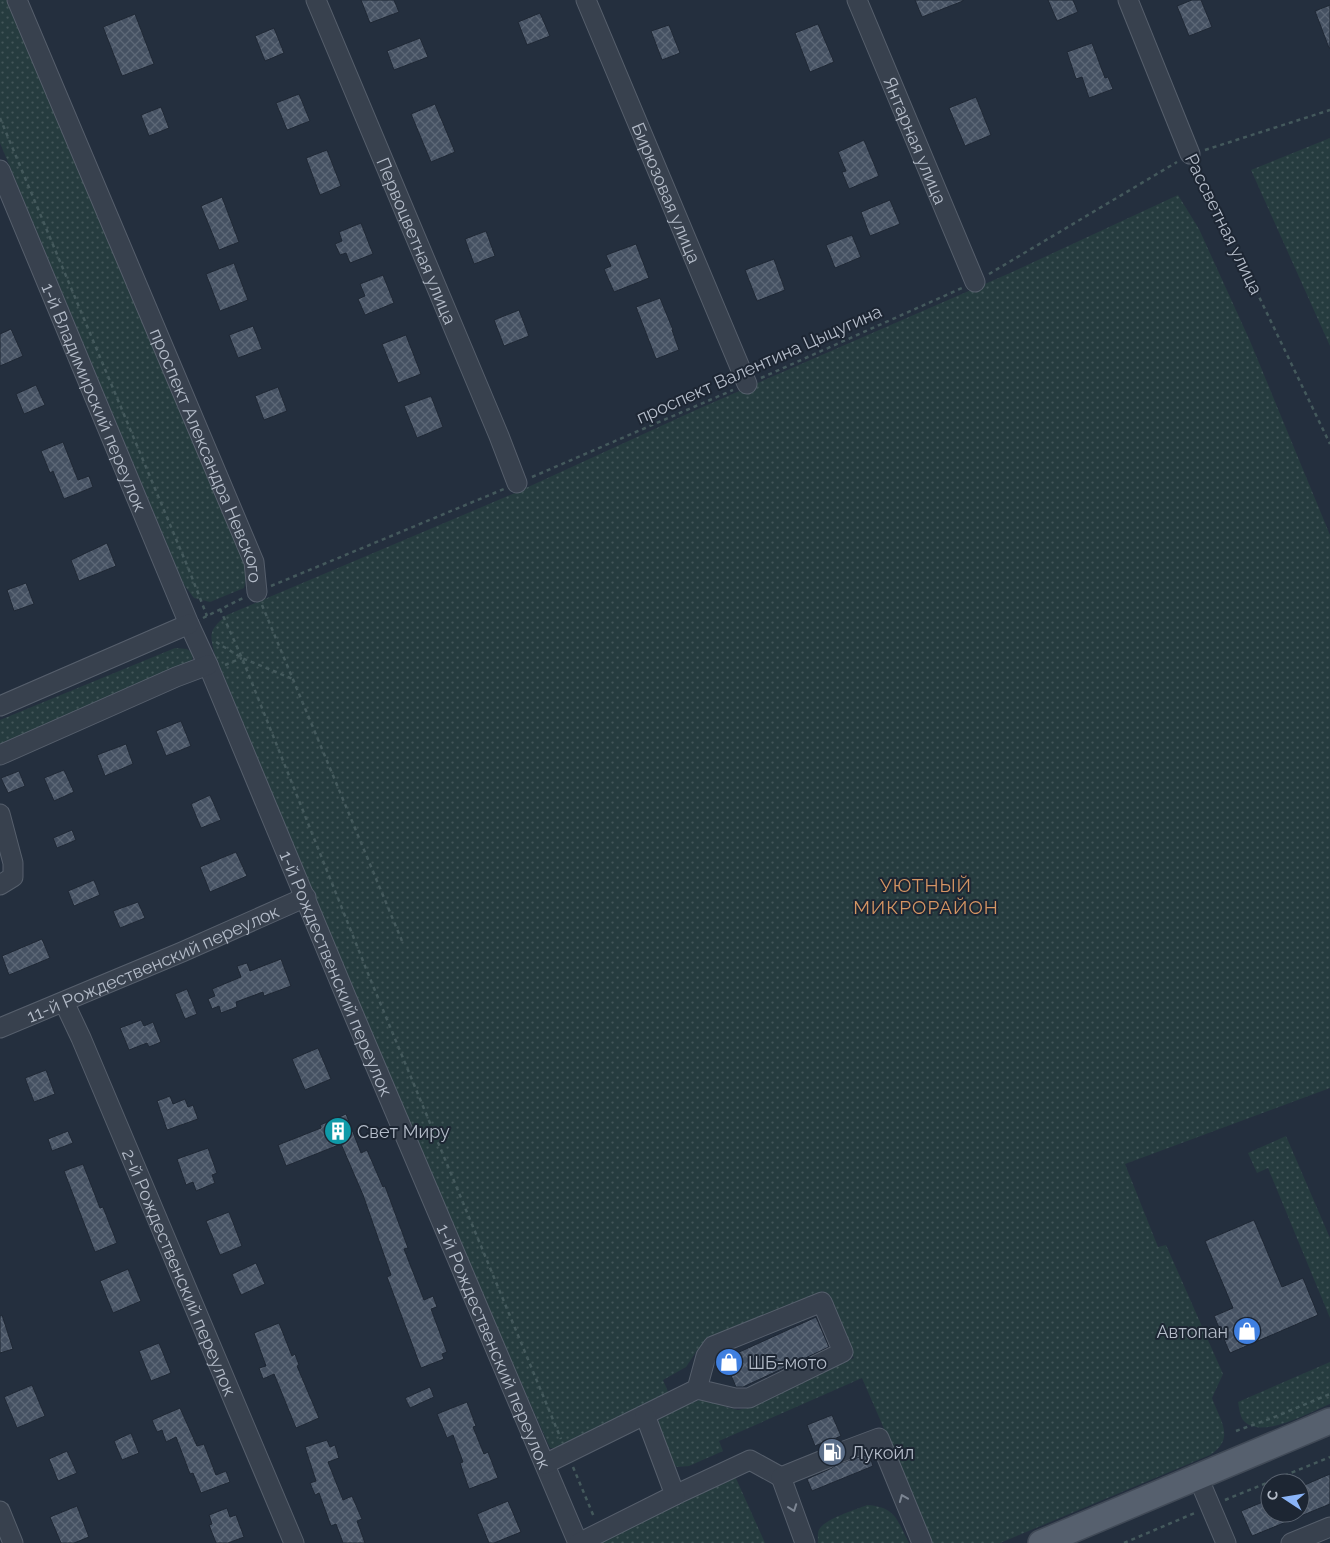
<svg xmlns="http://www.w3.org/2000/svg" width="1330" height="1543" viewBox="0 0 1330 1543" font-family="Raleway,sans-serif">
	<style>
		.grass { fill: url(#grass-dots) }
		.building { fill: url(#building-cross-hatch); stroke: #1f2835 }
		.lines { fill: none; stroke-linecap: round; stroke-linejoin: round }
		.minor-casing { stroke: #565f6c; stroke-width: 21 }
		.major-casing { stroke: #414a57; stroke-width: 28 }
		.path { stroke: #44595c; stroke-width: 2.5; stroke-dasharray: 4 4; stroke-linecap: butt }
		.minor { stroke: #38414e; stroke-width: 19 }
		.major { stroke: #56606e; stroke-width: 25 }
		.oneway { stroke: #7c8592 }
		.labels { text-anchor: middle; dominant-baseline: central; stroke-width: 4; stroke-linejoin: round; paint-order: stroke }
		.street-label { font-size: 18px; fill: #b4bcc9; stroke: #1d2633 }
		.poi-label { font-size: 18px; fill: #b4bcc9; stroke: #1d2633; text-anchor: start }
		.neighbourhood-label { font-size: 19px; letter-spacing: 1px; fill: #d59563; stroke: #1d2633 }
	</style>
	<defs>
		<pattern id="grass-dots" width="8" height="8" patternUnits="userSpaceOnUse" patternTransform="scale(1.25)"><rect width="8" height="8" fill="#263c3f"/><path d="M2 2h.1M6 6h.1" fill="none" stroke="#435659" stroke-width="1.8" stroke-linecap="round"/></pattern>
		<pattern id="building-cross-hatch" width="8" height="8" patternUnits="userSpaceOnUse" patternTransform="scale(1.25)"><rect width="8" height="8" fill="#455162"/><path d="M0 0l8 8M0 8l8-8" fill="none" stroke="#5d6877"/></pattern>
	</defs>
	<rect width="100%" height="100%" fill="#242f3e"/>
	<g class="grass">
		<polygon points="0,0 9,0 248,569 244,588 210,602 194,598 184,585 0,143"/>
		<polygon points="1330,138 1330,346 1251,170"/>
		<path d="M1178,195L1199,229L1250,341L1330,535V1088L1125,1164L1158,1247L1166,1245L1223,1374L1212,1398C1220,1421 1236,1438 1210,1455L1000,1543H931L909,1496L912,1493L862,1378L719,1441L723,1451L689,1466L677,1467L670,1460L657,1423L665,1413L702,1399L715,1400L726,1407L738,1410L751,1407L854,1358L823,1291L711,1340L698,1349L686,1367L663,1380L669,1394L560,1448H550L484,1299L385,1066L215,655C209,633 209,630 227,615L515,493L698,409L1010,273Z"/>
		<polygon points="175,648 187,649 194,654 191,662 0,748 0,720"/>
		<polygon points="1286,1136 1330,1238 1330,1318 1268,1168 1257,1173 1248,1153"/>
		<path d="M1330,1362V1404C1310,1412 1260,1441 1243,1420C1240,1416 1239,1407 1238,1402Z"/>
		<polygon points="734,1474 765,1543 599,1543"/>
		<path d="M867,1505C897,1507 897,1521 909,1543H818C818,1538 817,1532 820,1528C828,1518 855,1510 867,1505Z"/>
	</g>
	<g class="building">
		<polygon points="361,0 394,0 399,12 370,23"/>
		<polygon points="915,0 963,0 963,1 922,17"/>
		<polygon points="1048,0 1073,0 1078,12 1057,21"/>
		<polygon points="1192,0 1201,0 1212,27 1189,36 1177,6"/>
		<polygon points="1330,5 1330,48 1329,48 1315,11"/>
		<polygon points="540,13 550,36 527,45 518,22"/>
		<polygon points="135,14 154,64 122,76 103,27"/>
		<polygon points="818,24 834,62 810,72 795,33"/>
		<polygon points="669,25 680,53 662,60 651,31"/>
		<polygon points="274,28 284,53 265,61 255,36"/>
		<polygon points="420,38 428,57 394,70 387,51"/>
		<polygon points="1092,43 1105,78 1108,77 1113,89 1089,98 1082,77 1076,79 1067,52"/>
		<polygon points="299,94 310,121 287,130 276,103"/>
		<polygon points="976,97 991,135 965,146 949,108"/>
		<polygon points="435,104 455,152 431,162 411,114"/>
		<polygon points="161,107 169,128 149,136 141,115"/>
		<polygon points="864,140 879,176 849,189 842,172 846,171 838,152"/>
		<polygon points="327,150 341,186 320,195 306,158"/>
		<polygon points="222,197 239,242 219,250 201,206"/>
		<polygon points="890,200 900,224 870,236 861,212"/>
		<polygon points="361,223 373,254 350,263 346,253 340,255 335,244 342,241 339,232"/>
		<polygon points="486,231 495,256 474,264 465,239"/>
		<polygon points="852,235 861,257 835,268 826,245"/>
		<polygon points="636,244 649,278 614,292 604,269 611,266 606,255"/>
		<polygon points="774,259 785,290 757,301 745,270"/>
		<polygon points="234,263 248,300 220,311 206,274"/>
		<polygon points="383,275 394,303 365,315 358,299 365,296 360,284"/>
		<polygon points="660,298 673,330 672,330 679,350 656,359 636,307"/>
		<polygon points="519,310 529,336 504,346 494,320"/>
		<polygon points="253,326 262,349 238,358 229,335"/>
		<polygon points="11,329 23,356 0,366 0,334"/>
		<polygon points="406,335 421,374 398,383 382,344"/>
		<polygon points="36,385 45,405 24,414 16,394"/>
		<polygon points="278,387 287,411 264,420 255,396"/>
		<polygon points="431,396 443,427 417,438 404,406"/>
		<polygon points="63,442 78,480 89,476 93,487 64,499 53,471 50,473 41,451"/>
		<polygon points="107,543 116,566 79,581 71,560"/>
		<polygon points="26,583 34,604 14,611 7,590"/>
		<polygon points="181,721 191,746 166,756 156,731"/>
		<polygon points="126,744 133,764 105,776 97,755"/>
		<polygon points="64,770 74,792 54,801 44,778"/>
		<polygon points="19,771 25,786 8,793 1,778"/>
		<polygon points="210,795 221,820 201,828 191,804"/>
		<polygon points="72,830 76,840 57,848 53,838"/>
		<polygon points="236,852 247,876 210,892 200,867"/>
		<polygon points="94,880 100,895 74,906 68,891"/>
		<polygon points="138,902 145,918 120,928 113,911"/>
		<polygon points="42,939 50,958 9,975 2,956"/>
		<polygon points="281,959 291,986 264,996 263,992 236,1002 237,1007 221,1013 219,1006 212,1009 208,999 215,996 212,989 241,977 237,966 247,963 250,971"/>
		<polygon points="187,989 197,1014 185,1019 175,994"/>
		<polygon points="141,1020 144,1026 153,1022 161,1042 149,1047 147,1043 129,1050 120,1028"/>
		<polygon points="318,1048 331,1079 305,1090 292,1059"/>
		<polygon points="46,1070 55,1094 34,1102 25,1078"/>
		<polygon points="170,1096 173,1104 185,1099 188,1107 193,1105 198,1119 167,1130 157,1101"/>
		<polygon points="346,1114 361,1153 367,1150 383,1187 385,1186 408,1248 404,1249 424,1300 433,1296 437,1307 431,1309 447,1352 442,1354 444,1359 421,1368 387,1277 391,1275 363,1195 341,1144 286,1166 278,1145 321,1128 320,1125"/>
		<polygon points="68,1131 73,1143 52,1151 48,1139"/>
		<polygon points="208,1148 217,1173 212,1175 215,1183 196,1191 193,1182 186,1185 177,1159"/>
		<polygon points="83,1164 100,1208 103,1207 117,1243 95,1252 64,1171"/>
		<polygon points="229,1212 242,1246 220,1255 206,1221"/>
		<polygon points="1254,1220 1282,1287 1303,1278 1318,1315 1230,1353 1214,1316 1233,1308 1205,1241"/>
		<polygon points="256,1263 265,1284 241,1295 232,1274"/>
		<polygon points="128,1269 141,1301 113,1313 100,1281"/>
		<polygon points="2,1315 13,1349 0,1353 0,1316"/>
		<polygon points="816,1317 829,1347 743,1387 736,1387 724,1359"/>
		<polygon points="279,1323 292,1356 295,1354 299,1365 297,1366 319,1418 296,1428 274,1374 263,1379 259,1368 266,1366 254,1333"/>
		<polygon points="159,1343 171,1373 151,1381 139,1351"/>
		<polygon points="32,1385 45,1416 17,1428 4,1397"/>
		<polygon points="430,1387 434,1397 410,1408 405,1398"/>
		<polygon points="467,1402 476,1426 473,1427 484,1454 488,1452 498,1478 469,1489 460,1463 463,1462 453,1435 447,1438 437,1414"/>
		<polygon points="180,1408 197,1446 204,1444 216,1475 226,1471 230,1482 201,1493 193,1473 190,1474 176,1437 166,1442 162,1430 157,1432 152,1420"/>
		<polygon points="832,1415 841,1436 834,1439 835,1443 830,1447 824,1448 822,1443 815,1446 807,1425"/>
		<polygon points="131,1433 139,1453 122,1460 114,1441"/>
		<polygon points="327,1440 330,1447 335,1445 339,1458 328,1462 343,1500 352,1496 362,1519 357,1521 365,1543 343,1543 336,1524 331,1526 319,1493 315,1495 310,1483 316,1481 305,1447"/>
		<polygon points="67,1451 77,1473 58,1481 49,1459"/>
		<polygon points="869,1454 873,1466 812,1491 807,1479 832,1468 837,1464"/>
		<polygon points="1330,1474 1330,1504 1252,1536 1241,1511 1270,1499 1270,1513 1300,1513 1300,1487"/>
		<polygon points="508,1501 521,1532 494,1543 489,1543 477,1514"/>
		<polygon points="77,1506 89,1537 74,1543 61,1543 50,1517"/>
		<polygon points="227,1508 230,1517 236,1515 244,1537 228,1543 216,1543 209,1525 212,1524 209,1515"/>
	</g>
	<g class="lines">
		<g class="minor-casing">
			<g id="minor">
				<path id="s1" d="M17,0L254,562L257,592"/>
				<path id="s2" d="M316,0L499,436L517,483"/>
				<path id="s3" d="M586,0L747,384"/>
				<path id="s4" d="M857,0L975,282"/>
				<polyline points="1128,0 1190,154"/>
				<path id="s5" d="M0,170L189,624L208,665L347,999L578,1543"/>
				<polyline points="0,706 189,624"/>
				<polyline points="0,755 176,677 208,665"/>
				<polyline points="0,814 13,863 13,877 0,885"/>
				<path id="s6" d="M64,1002L81,1038L294,1543"/>
				<path id="s7" d="M0,1028L182,952L306,897"/>
				<polyline points="839,1453 879,1438 922,1543"/>
				<polyline points="545,1464 697,1389 706,1356 713,1346 822,1302 843,1352 749,1398 735,1398 697,1389"/>
				<polyline points="1198,1477 1226,1543"/>
				<polyline points="675,1495 750,1460 781,1477"/>
				<polyline points="0,1511 13,1543"/>
				<polyline points="579,1543 675,1495 645,1415"/>
				<polyline points="805,1543 781,1477 828,1458"/>
				<polyline points="1291,1543 1330,1527"/>
			</g>
		</g>
		<g class="major-casing">
			<polyline id="major" points="1041,1543 1330,1421"/>
		</g>
		<g class="path">
			<polyline points="0,118 189,570 207,616"/>
			<polyline points="1205,150 1330,110"/>
			<polyline points="1197,168 1330,444"/>
			<polyline points="989,274 1177,162"/>
			<polyline points="761,378 962,288"/>
			<polyline points="532,477 733,390"/>
			<polyline points="271,586 504,489"/>
			<polyline points="262,605 402,941"/>
			<polyline points="220,609 242,658 369,976 561,1439"/>
			<polyline points="203,618 243,598"/>
			<polyline points="216,642 242,658 293,679"/>
			<polyline points="225,665 242,658"/>
			<polyline points="1236,1431 1272,1418 1330,1394"/>
			<polyline points="573,1467 594,1517"/>
			<polyline points="1225,1500 1330,1457"/>
			<polyline points="1124,1543 1197,1512"/>
		</g>
		<use href="#minor" class="minor"/>
		<use href="#major" class="major"/>
	</g>
	<defs><path id="oneway-chevron" d="M-2-3.5L2.5 0L-2 3.5" fill="none" stroke-width="1.6" stroke-linecap="round" stroke-linejoin="round" transform="scale(1.25)"/></defs>
	<g class="oneway">
		<use href="#oneway-chevron" transform="translate(903 1498) rotate(-112)"/>
		<use href="#oneway-chevron" transform="translate(793 1508) rotate(70)"/>
	</g>
	<defs>
		<g id="building-disc" transform="scale(1.4375)"><circle r="9.5" fill="#0f9aa8" stroke="#1d2633"/><path d="M-4-6H4V6H1V3H-1V6H-4ZM-2.5-4.3h1.7v1.8h-1.7ZM.8-4.3h1.7v1.8H.8ZM-2.5-1h1.7V.8h-1.7ZM.8-1h1.7V.8H.8Z" fill="#fff"/></g>
		<g id="shop-disc" transform="scale(1.4375)"><circle r="9.5" fill="#3f7fe0" stroke="#1d2633"/><path d="M-5-2.5h2.3a2.7 3.5 0 0 1 5.4 0H5L5.5 6h-11ZM-1.5-2.5h3a1.5 2.3 0 0 0-3 0Z" fill="#fff"/></g>
		<g id="fuel-disc" transform="scale(1.4375)"><circle r="9.5" fill="#5c6f8a" stroke="#1d2633"/><path d="M-5.5-6h7V0h2V4h1.3V-2.5L3-4.5l.8-.8L6-3V5H2.5V1h-1V6h-7ZM-4.2-4.7v3.2H.2V-4.7Z" fill="#fff"/></g>
	</defs>
	<g fill-rule="evenodd">
		<use href="#building-disc" x="338" y="1131"/>
		<use href="#shop-disc" x="1247" y="1331"/>
		<use href="#shop-disc" x="729" y="1362"/>
		<use href="#fuel-disc" x="832" y="1452"/>
	</g>
	<g class="labels">
		<g class="street-label">
			<text stroke="none"><textPath href="#s4" startOffset="152">Янтарная улица</textPath></text>
			<text stroke="none"><textPath href="#s3" startOffset="209">Бирюзовая улица</textPath></text>
			<text transform="translate(1224 224) rotate(64)">Рассветная улица</text>
			<text stroke="none"><textPath href="#s2" startOffset="261">Первоцветная улица</textPath></text>
			<text transform="translate(759 364) rotate(-24)">проспект Валентина Цыцугина</text>
			<text stroke="none"><textPath href="#s5" startOffset="246">1-й Владимирский переулок</textPath></text>
			<text stroke="none"><textPath href="#s1" startOffset="494">проспект Александра Невского</textPath></text>
			<text stroke="none"><textPath href="#s7" startOffset="166">11-й Рождественский переулок</textPath></text>
			<text stroke="none"><textPath href="#s5" startOffset="871">1-й Рождественский переулок</textPath></text>
			<text stroke="none"><textPath href="#s6" startOffset="294">2-й Рождественский переулок</textPath></text>
			<text stroke="none"><textPath href="#s5" startOffset="1276">1-й Рождественский переулок</textPath></text>
		</g>
		<g class="poi-label">
			<text x="357" y="1131">Свет Миру</text>
			<text x="1228" y="1331" text-anchor="end">Автопан</text>
			<text x="748" y="1362">ШБ-мото</text>
			<text x="851" y="1452">Лукойл</text>
		</g>
		<g class="neighbourhood-label">
			<text x="926" y="885">УЮТНЫЙ<tspan x="926" dy="22">МИКРОРАЙОН</tspan></text>
		</g>
	</g>
	<g transform="translate(1285 1498) rotate(282)"><circle r="24" fill="#1d2633" stroke="#59626f"/>
	<path d="M0-4L9 19L0 12L-9 19Z" fill="#8ab4f8"/>
	<text y="-8" font-size="14" font-weight="bold" text-anchor="middle" fill="#b4bcc9">С</text>
	</g>
</svg>
